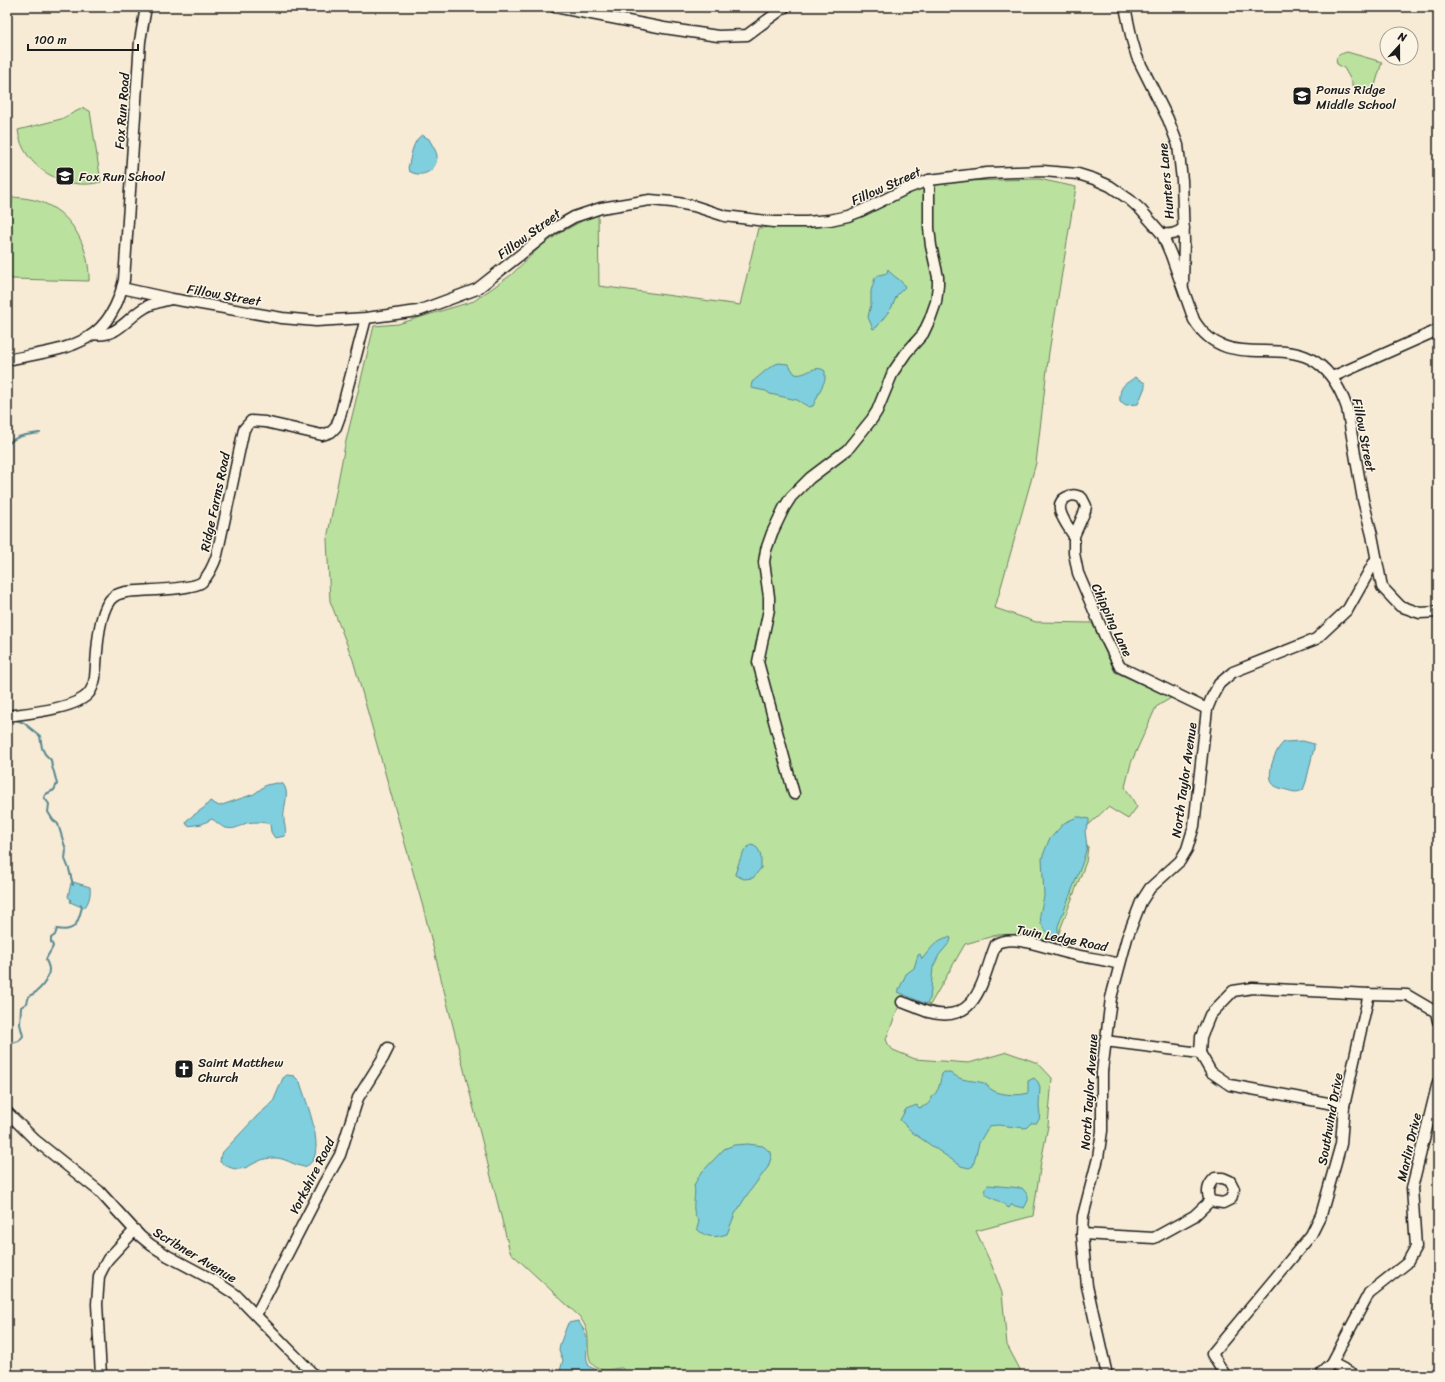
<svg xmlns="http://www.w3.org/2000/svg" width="1445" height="1382" viewBox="0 0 1445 1382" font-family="Sriracha,sans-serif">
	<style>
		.green { fill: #bae29e; stroke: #6b7f5d }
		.water { fill: #80cfde; stroke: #588790 }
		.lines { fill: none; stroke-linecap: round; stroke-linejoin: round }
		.stream { stroke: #588790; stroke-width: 2 }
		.minor-casing { stroke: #1c1c1c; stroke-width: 13 }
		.minor { stroke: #fcf5e5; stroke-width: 10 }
		.labels { text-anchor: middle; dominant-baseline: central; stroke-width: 3; stroke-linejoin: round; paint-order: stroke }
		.poi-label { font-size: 13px; fill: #1c1c1c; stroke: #fcf5e5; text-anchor: start }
		.street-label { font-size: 13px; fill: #1c1c1c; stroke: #fcf5e5 }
	</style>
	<rect width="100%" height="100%" fill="#f7ebd5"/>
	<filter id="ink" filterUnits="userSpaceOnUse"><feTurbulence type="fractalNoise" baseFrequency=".025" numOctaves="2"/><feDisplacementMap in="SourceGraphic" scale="8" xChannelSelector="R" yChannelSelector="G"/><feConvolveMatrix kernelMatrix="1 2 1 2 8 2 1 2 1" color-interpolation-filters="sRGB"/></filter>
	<g filter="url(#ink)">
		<g class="green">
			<path d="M1347,52L1382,62L1373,92L1352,87V82L1344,68L1337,64C1334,55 1341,54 1347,52Z"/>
			<path d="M83,108L90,111L101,182C65,192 22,167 18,130L61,119Z"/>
			<path d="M1039,179L1076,187L1049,352L1036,463L995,608L1036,622L1092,623L1115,672L1171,698L1156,707L1131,763L1125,787L1137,807L1128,819L1108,807L1081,832L1088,847L1086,862L1055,943L1022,934L997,935L965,944L930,1005L906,994L899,998V1006L886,1039L888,1044L893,1050L915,1059L969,1063L1007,1052L1038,1063L1052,1078L1048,1126L1041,1162L1033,1216L976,1231L992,1266L1002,1293L1007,1345L1023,1375H629L622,1368C614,1368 607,1371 599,1369C584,1363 590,1344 587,1332C586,1326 583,1322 580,1317L510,1252L423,907L353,660L330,601L327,539L345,445L374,326L398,324L474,301L511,275L541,246L560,233L598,212L599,286L740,305L758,228L842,223L917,189L937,183L963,181Z"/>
			<path d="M12,197C24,198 35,199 46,204C75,217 90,251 89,281L12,279L7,273V252Z"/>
		</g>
		<g class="water">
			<path d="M422,135L429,139C431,143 437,152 437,156C437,171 422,179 409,171L408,168C411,158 412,141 422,135Z"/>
			<path d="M888,269C892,277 902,279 905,287L897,295L892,307L877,327L873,329L868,317L871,304V291L875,278L879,275L887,273Z"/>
			<path d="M779,363L788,364L795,374C806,377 814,363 825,371V380L813,406L809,407L797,400L770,394L766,391L751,388L752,382C760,376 770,365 779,363Z"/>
			<path d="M1135,377L1145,383V387L1138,404L1126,405L1120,401C1119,385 1125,385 1135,377Z"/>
			<path d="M1303,741L1314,744V748L1306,782L1303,790C1297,793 1293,792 1287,790C1284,789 1278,788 1275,786C1264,778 1275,749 1284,742Z"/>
			<path d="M277,783L283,784C291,793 282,809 284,820C284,825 287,830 285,836L275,838L271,832L270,824C265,822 250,821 244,824C238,827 234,830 226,828C221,827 217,822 212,819L202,824L188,826L186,823L187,820L205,807L210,801L219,806L254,794L266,785Z"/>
			<polygon points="1077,817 1081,817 1089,819 1089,823 1085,831 1087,847 1082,864 1058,926 1058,934 1056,938 1049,935 1041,924 1040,914 1044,896 1042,858 1049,840 1064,823"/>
			<path d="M751,845C762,847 761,858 761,868L753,878L744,879L735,875V874C739,864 741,850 751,845Z"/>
			<path d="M73,882L90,887C91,894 89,903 84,908L70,902L71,900L68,897L71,883Z"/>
			<path d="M949,937L951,938L950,942L939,955L933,967L930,999L926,1004L898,992L906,974L914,968L918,955L920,954L922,959C930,950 936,939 949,937Z"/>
			<path d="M944,1072C951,1072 956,1077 962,1079C969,1081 977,1081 984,1083C988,1085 989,1089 994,1091C1003,1095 1019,1096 1028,1093V1081L1034,1078L1038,1082L1040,1087L1039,1107L1040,1114L1039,1120L1036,1123H1031L1026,1128L998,1125L989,1126L979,1143L973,1166L969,1168L961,1166L913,1133L900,1120L906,1109L917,1105L919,1108C925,1106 931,1104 931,1097C940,1091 939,1084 942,1074Z"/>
			<path d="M287,1075L294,1076L300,1082C305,1100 331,1159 304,1167C293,1165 284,1157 273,1158C250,1158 246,1180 220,1162L221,1154L257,1116L273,1102L283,1078Z"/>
			<path d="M748,1144L763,1146L770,1152L771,1158L768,1167L747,1195L735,1214L727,1234C715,1238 706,1238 697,1229L699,1221C689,1210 697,1197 694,1185L701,1173L724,1149L734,1145Z"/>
			<path d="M988,1185L1022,1188C1030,1197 1030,1198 1024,1208L1015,1206L1012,1204L1009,1208L1007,1207C1003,1200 975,1196 988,1185Z"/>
			<path d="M578,1321C583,1328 587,1334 587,1343C587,1351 585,1357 589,1366C605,1376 605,1370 621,1370L626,1375H559L563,1360L559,1351L560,1344L568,1323Z"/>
		</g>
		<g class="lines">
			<g class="stream">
				<path d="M7,446C14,435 28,435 40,433"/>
				<polyline points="14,719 24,723 40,736 42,748 45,754 51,760 52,767 54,772 57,784 54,790 46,794 44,797 49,804 48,812 53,820 58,824 66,850 65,859 69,869 73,885"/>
				<path d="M7,1048L12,1043L19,1041L23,1036L20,1024L21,1007L27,1003L29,996C39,992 49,980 49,969C49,966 47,963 46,960C46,957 52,950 53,946L51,942V938L55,935L57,929C76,933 78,922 82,907L81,905"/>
			</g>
			<g class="minor-casing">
				<g id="minor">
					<polyline points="555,7 664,28 718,36 747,35 785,7"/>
					<polyline points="1125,7 1132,40 1137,57 1168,119 1178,145 1182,180 1184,241 1183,284"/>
					<path d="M1162,234C1171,235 1176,234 1184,228"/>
					<path d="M122,288L172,299L282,318L316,321L366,318L418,311L477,289L553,229L574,217L601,208L650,200L672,202L694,206L725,216L774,222H806L830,220L848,216L861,211L908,188L929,180L987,173L1043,171L1078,174L1094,179L1110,186L1130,200L1141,210L1162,234L1171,255L1194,320C1235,388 1312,306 1347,408L1363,500L1372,535L1382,587L1400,606L1420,613L1438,612"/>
					<path d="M94,334C118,338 127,317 146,307C153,303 163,301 171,299"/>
					<path d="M7,360C65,348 109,348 124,280L140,41L146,7"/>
					<polyline points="1332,377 1438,330"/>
					<path d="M1074,536C1068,526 1050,505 1067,497C1072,494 1077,495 1082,498L1086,506L1085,511L1074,536V553L1078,573L1106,639L1120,667L1207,709"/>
					<path d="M7,716C28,713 76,709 89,693C92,689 94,683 95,678C97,657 97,617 110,600C114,595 120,593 126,592C140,590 193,590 202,582C209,575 214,564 217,555L244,429L251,421L265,422L322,435L331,432L336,427L340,416L366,318"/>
					<polyline points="794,794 758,662 769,609 769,597 764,562 766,550 772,533 784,508 791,497 810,478 847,450 872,419 877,411 893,372 906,353 923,334 930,319 936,302 938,285 938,277 931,246 929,228 929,180"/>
					<path d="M902,1002C911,1005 919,1009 928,1012C979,1026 982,978 996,944C1013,933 1052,950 1071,954C1087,958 1103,959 1119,964"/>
					<polyline points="1105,1041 1200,1053"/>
					<polyline points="1200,1053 1201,1037 1210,1015 1233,991 1253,988 1369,994 1407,995 1436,1012 1438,1021"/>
					<polyline points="1200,1053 1211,1072 1230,1085 1344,1106"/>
					<polyline points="7,1112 35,1140 99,1191 140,1236 151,1245 168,1256 215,1281 236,1295 314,1375"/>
					<path d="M1082,1234L1154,1238L1194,1216L1210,1201C1206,1191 1208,1185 1215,1178H1223L1230,1181L1234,1189L1231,1199L1223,1203L1210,1201"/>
					<polyline points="256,1315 323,1185 340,1155 358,1098 383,1058 388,1048"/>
					<polyline points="1332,1363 1355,1375"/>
					<polyline points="101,1375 97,1304 99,1276 103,1268 108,1259 135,1230"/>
					<polyline points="1107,1375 1087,1286 1082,1234 1083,1216 1098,1158 1102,1131 1102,1072 1111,998 1127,938 1141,902 1150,888 1180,861 1187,849 1194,826 1207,709 1212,697 1219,684 1233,672 1316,639 1348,609 1376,559"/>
					<polyline points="1225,1375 1212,1354 1311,1235 1321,1215 1341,1144 1344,1106 1369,994"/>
					<polyline points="1319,1375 1332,1363 1369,1293 1407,1263 1416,1247 1412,1188 1438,1082"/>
				</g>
			</g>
			<use href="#minor" class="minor"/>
		</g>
	</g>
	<defs>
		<g id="school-square" transform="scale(1)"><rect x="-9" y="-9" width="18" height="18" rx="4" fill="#1c1c1c" stroke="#fcf5e5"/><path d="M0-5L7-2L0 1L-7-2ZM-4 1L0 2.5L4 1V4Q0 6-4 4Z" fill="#fff"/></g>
		<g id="church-square" transform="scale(1)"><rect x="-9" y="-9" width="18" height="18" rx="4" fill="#1c1c1c" stroke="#fcf5e5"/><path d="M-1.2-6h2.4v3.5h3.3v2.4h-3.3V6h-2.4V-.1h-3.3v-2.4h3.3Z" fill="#fff"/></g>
	</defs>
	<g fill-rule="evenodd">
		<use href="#school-square" x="1302" y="96"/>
		<use href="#school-square" x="65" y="176"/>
		<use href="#church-square" x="184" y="1069"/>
	</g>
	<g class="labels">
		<g class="poi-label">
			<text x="1316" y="89">Ponus Ridge<tspan x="1316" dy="15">Middle School</tspan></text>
			<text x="79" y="176">Fox Run School</text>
			<text x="198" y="1062">Saint Matthew<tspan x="198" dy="15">Church</tspan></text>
		</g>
		<g class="street-label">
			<text transform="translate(122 111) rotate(-86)">Fox Run Road</text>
			<text transform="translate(1166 181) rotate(-95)">Hunters Lane</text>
			<text transform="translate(886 186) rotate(-24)">Fillow Street</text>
			<text transform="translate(529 234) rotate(-36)">Fillow Street</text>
			<text transform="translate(224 295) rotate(10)">Fillow Street</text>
			<text transform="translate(1364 435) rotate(79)">Fillow Street</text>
			<text transform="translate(215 502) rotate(-78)">Ridge Farms Road</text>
			<text transform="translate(1112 620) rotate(65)">Chipping Lane</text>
			<text transform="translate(1184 780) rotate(-82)">North Taylor Avenue</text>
			<text transform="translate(1062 938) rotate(11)">Twin Ledge Road</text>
			<text transform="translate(1089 1092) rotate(-86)">North Taylor Avenue</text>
			<text transform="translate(1330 1119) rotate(-80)">Southwind Drive</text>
			<text transform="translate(1409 1147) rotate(-77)">Marlin Drive</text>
			<text transform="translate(312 1176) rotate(-63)">Yorkshire Road</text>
			<text transform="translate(195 1255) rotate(31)">Scribner Avenue</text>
		</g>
	</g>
	<rect width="1445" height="1382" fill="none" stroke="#fcf5e5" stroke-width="24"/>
	<rect x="12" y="12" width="1421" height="1358" fill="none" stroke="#1c1c1c" stroke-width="1.5" filter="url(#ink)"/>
	<g transform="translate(1399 46) rotate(21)"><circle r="19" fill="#fcf5e5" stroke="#a29e95"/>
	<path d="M0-3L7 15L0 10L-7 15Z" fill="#1c1c1c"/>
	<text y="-6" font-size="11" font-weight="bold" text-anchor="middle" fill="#1c1c1c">N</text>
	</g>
	<path d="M28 44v6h110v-6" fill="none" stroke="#1c1c1c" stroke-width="2"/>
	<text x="34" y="44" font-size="12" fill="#1c1c1c" stroke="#fcf5e5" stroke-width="3" paint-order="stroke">100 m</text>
</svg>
